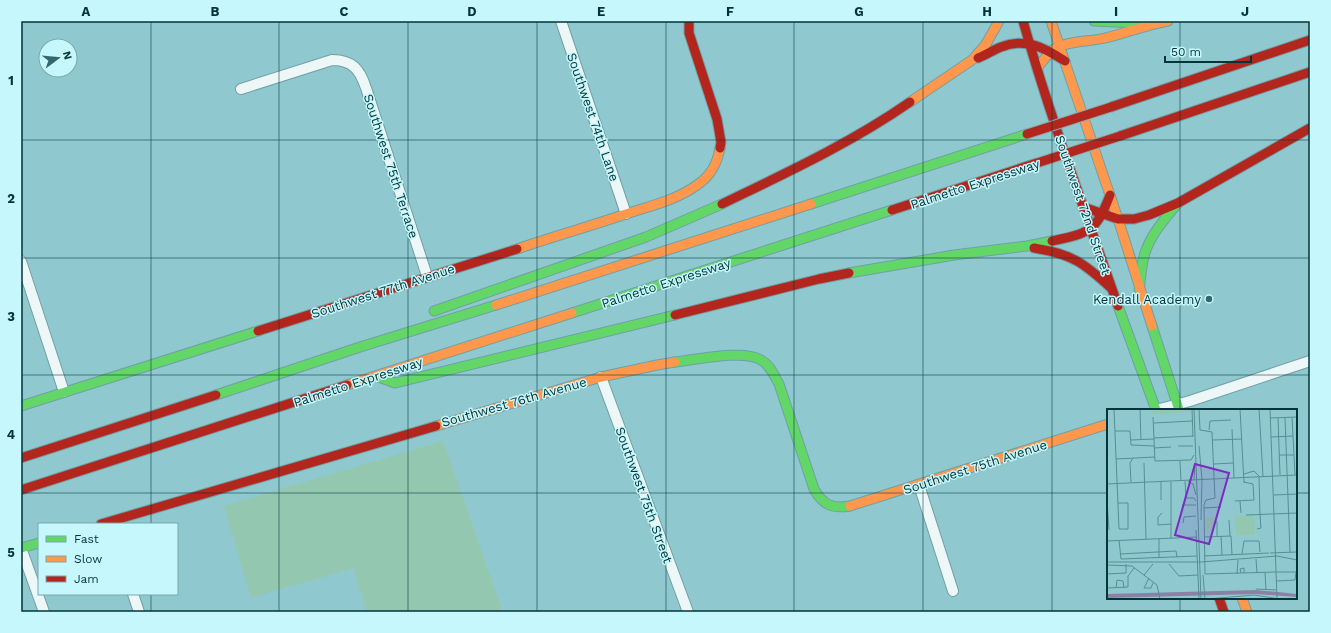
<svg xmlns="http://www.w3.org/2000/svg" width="1331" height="633" viewBox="0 0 1331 633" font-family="'Work Sans',sans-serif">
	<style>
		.green { fill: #93c7af }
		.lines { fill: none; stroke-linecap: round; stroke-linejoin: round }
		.street-casing { stroke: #70a0a5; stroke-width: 12 }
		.fast-casing { stroke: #70a0a5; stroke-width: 11 }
		.slow-casing { stroke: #70a0a5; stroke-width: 11 }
		.jam-casing { stroke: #70a0a5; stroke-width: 11 }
		.street { stroke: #eef7f8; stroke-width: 10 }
		.fast { stroke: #63d668; stroke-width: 9 }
		.slow { stroke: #ff974d; stroke-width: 9 }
		.jam { stroke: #b3261e; stroke-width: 9 }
		.jam-bridge-casing { stroke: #89aab4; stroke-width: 11; stroke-linecap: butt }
		.jam-bridge { stroke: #b3261e; stroke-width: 9 }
		.grid { fill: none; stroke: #02353a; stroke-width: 1; stroke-opacity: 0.55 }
		.poi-dot { fill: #33696e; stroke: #c6f7fc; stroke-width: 1.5 }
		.labels { text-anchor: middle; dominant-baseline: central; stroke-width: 3; stroke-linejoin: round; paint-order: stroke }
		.street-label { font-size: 13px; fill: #02353a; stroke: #c6f7fc }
		.poi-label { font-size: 13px; fill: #02353a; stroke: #c6f7fc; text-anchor: end }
		.inset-road { fill: none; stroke: #578e93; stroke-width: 1 }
		.view { fill: #7b2cbf; fill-opacity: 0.15; stroke: #7b2cbf; stroke-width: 2 }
		.inset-edge { fill: none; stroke: #02353a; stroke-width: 2 }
		.neatline { fill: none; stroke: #02353a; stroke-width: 1.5 }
		.grid-label { font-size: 13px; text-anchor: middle; font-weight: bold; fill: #02353a }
	</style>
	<rect width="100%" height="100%" fill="#8fc9cf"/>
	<polygon class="green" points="443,441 503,612 367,612 353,568 251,598 224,506"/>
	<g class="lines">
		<g class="street-casing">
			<g id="street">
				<polyline points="561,21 626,214"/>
				<path d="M241,89L332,60C353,60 360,70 366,88L427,276"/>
				<polyline points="21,261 64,392"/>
				<polyline points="601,377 688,612"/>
				<polyline points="1156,410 1190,401 1310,361"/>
				<polyline points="919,485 953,591"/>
				<polyline points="21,548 44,612"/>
				<polyline points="133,594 139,612"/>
			</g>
		</g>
		<g class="fast-casing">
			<g id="fast">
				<polyline points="1094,21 1136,23"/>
				<polyline points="811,204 1027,134"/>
				<polyline points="849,273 954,255 1027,246 1052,241"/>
				<path d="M1139,290C1141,278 1141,265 1145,253C1151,234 1165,219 1177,204"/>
				<polyline points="1118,306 1156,410"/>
				<polyline points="434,311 646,237 722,204"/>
				<polyline points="572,313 892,210"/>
				<polyline points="1152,326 1179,410"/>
				<path d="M675,362C695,360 744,349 761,360C770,365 774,375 779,384L814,489C823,505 832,509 850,506"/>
				<polyline points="379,377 395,383 675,315"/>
				<polyline points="216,395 360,347 496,305"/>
				<polyline points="21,406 258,331"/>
				<polyline points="21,548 39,543"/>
			</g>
		</g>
		<g class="slow-casing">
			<g id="slow">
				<polyline points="1051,21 1118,219 1152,326"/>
				<path d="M1037,68C1043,61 1048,53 1056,48C1072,40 1089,42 1105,38C1126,33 1146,25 1168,21"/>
				<polyline points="910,102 972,60 986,44 999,21"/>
				<path d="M517,249C555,236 594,225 632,212C654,205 678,199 697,185C711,176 717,164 720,148"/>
				<polyline points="496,305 811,204"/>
				<polyline points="347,385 572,313"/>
				<polyline points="436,426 601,377 657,365 675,362"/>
				<polyline points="850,506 1108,424"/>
				<polyline points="1242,598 1247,612"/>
			</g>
		</g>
		<g class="jam-casing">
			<g id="jam">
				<polyline points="689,21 689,33 717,119 721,142 720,148"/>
				<path d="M1023,21C1050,117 1085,211 1118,306"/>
				<path d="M978,58C986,55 993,50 1001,47C1025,37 1045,48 1065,61"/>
				<polyline points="1111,107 1310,40"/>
				<polyline points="1120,136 1310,72"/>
				<path d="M722,204C786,173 851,143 910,102"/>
				<polyline points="1083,207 1118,219 1134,219 1149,215 1178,203 1310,128"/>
				<polyline points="892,210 1037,163"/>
				<path d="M1052,241C1089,233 1096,232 1110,195"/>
				<path d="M1034,248C1072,254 1084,263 1111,288"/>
				<polyline points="675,315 819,279 849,273"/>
				<polyline points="258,331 517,249"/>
				<polyline points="21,458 216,395"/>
				<polyline points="21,490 347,385"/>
				<polyline points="101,524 436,426"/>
				<polyline points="1219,598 1224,612"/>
			</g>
		</g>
		<use href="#street" class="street"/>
		<use href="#fast" class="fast"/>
		<use href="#slow" class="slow"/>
		<use href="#jam" class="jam"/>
		<g class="jam-bridge-casing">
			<g id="jam-bridge">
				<polyline points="1027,134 1111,107"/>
				<polyline points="1037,163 1120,136"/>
			</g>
		</g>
		<use href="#jam-bridge" class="jam-bridge"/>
	</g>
	<path class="grid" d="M151,21V524M279,21V612M408,21V612M537,21V612M666,21V612M794,21V612M923,21V612M1052,21V612M1180,21V410M21,140H1310M21,258H1310M21,375H1310M21,493H1108M1296,493H1310M151,594V612M1180,598V612"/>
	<circle class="poi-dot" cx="1209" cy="299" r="4"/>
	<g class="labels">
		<g class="street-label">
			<text transform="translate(593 117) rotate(71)">Southwest 74th Lane</text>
			<text transform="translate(391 166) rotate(72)">Southwest 75th Terrace</text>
			<text transform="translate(975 184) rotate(-18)">Palmetto Expressway</text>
			<text transform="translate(1083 205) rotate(71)">Southwest 72nd Street</text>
			<text transform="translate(666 283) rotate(-18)">Palmetto Expressway</text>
			<text transform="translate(383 291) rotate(-18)">Southwest 77th Avenue</text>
			<text transform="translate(358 382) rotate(-18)">Palmetto Expressway</text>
			<text transform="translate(514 402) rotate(-16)">Southwest 76th Avenue</text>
			<text transform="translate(975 467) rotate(-18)">Southwest 75th Avenue</text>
			<text transform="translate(644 495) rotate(70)">Southwest 75th Street</text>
		</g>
		<g class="poi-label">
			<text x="1201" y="299">Kendall Academy</text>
		</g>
	</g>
	<g transform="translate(1107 409)">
		<rect width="190" height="190" fill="#8fc9cf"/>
		<path d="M46,0H84V3L46,5ZM147,106L148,126H129L128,107ZM109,108V115L104,116V121H98V109Z" fill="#93c7af"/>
		<path d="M149,181L190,185V188L148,185L0,189V185Z" fill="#8e80a4"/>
		<path class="inset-road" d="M7,0L12,120H21V94H11M33,0L34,31M85,0L86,28M87,0L94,190M92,0L93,21L105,23L107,68L108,89L99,91L97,96L98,165L169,163M133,0L137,74M152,0L156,67M163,0L170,189M46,8L48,52L84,51L87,46M185,8L188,66M163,9L190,8M171,9L173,66M178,9L183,143M47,14L85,12M125,20L127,69M102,21L103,12L124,11M8,22H23L24,36M164,28L186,27M47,29L86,27M24,31L47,30M106,31L135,30M24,36L47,37M71,37H86M92,37L95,71M47,39L64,38M172,46H187M9,50L48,48M73,52L74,72M37,54L39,130M107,55L126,54M137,65L147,62L152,67M152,68L153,106M87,71L88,54M78,72L79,89H87L89,92M81,72L86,75L89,86M24,73L23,54L26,49M54,73V91M64,73V129M0,75L190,66M167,86L190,85M0,91L2,121M128,92L147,91L146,75L137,73M133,92L134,104M75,96H89M97,99L114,98M55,104L51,108V116L64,115M139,106L190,104M94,111L95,69M122,111L123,127M110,112V127M76,114L77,108L89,107M150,120L154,119L153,106M89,121L92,190M114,127L115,146M97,128L124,127L125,146M52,130V149M12,131L14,150L90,147M0,132L90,128M163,144L190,143M13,145L69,142L70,148M135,145L137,132H152L153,143M97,147L162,144M149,150L150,164M0,153H94L170,147L190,151M62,155L72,167L91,166M0,156L25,157L50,176L53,190M169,163H189L188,171L170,172M134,164L133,160L137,159V164M158,164L159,181M0,165L19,164V155M130,165L131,151M37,166L46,155M96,166L98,190M42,169L37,179H44L46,174M0,179L21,178V167L27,159M9,179L10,171L16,172L17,179M149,180L170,181M101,190L147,186L173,190"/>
		<path class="view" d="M88,55L122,64L102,135L68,126Z"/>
		<rect width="190" height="190" class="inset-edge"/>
	</g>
	<rect width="1331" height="633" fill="none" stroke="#c6f7fc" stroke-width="44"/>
	<rect x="38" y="523" width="140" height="72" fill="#c6f7fc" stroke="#78a9ae"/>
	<rect x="46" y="536" width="20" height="6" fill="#63d668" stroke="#78a9ae"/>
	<text x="74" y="543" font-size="12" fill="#02353a">Fast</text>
	<rect x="46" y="556" width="20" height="6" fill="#ff974d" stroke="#78a9ae"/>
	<text x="74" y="563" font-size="12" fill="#02353a">Slow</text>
	<rect x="46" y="576" width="20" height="6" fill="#b3261e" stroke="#78a9ae"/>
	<text x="74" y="583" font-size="12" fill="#02353a">Jam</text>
	<g transform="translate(58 58) rotate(74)"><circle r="19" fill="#c6f7fc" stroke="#78a9ae"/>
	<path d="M0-3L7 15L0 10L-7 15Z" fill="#33696e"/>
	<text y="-6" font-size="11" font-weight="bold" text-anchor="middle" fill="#02353a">N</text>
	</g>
	<path d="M1165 56v6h86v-6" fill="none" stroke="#02353a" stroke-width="2"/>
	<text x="1171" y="56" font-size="12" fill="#02353a" stroke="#c6f7fc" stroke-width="3" paint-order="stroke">50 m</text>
	<rect x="22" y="22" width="1287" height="589" class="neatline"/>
	<g class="grid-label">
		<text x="86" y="16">A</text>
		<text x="215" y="16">B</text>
		<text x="344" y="16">C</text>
		<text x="472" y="16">D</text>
		<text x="601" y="16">E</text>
		<text x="730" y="16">F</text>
		<text x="859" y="16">G</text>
		<text x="987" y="16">H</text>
		<text x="1116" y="16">I</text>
		<text x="1245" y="16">J</text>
		<text x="11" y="85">1</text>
		<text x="11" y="203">2</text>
		<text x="11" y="321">3</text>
		<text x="11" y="439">4</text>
		<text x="11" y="557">5</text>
	</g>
</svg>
